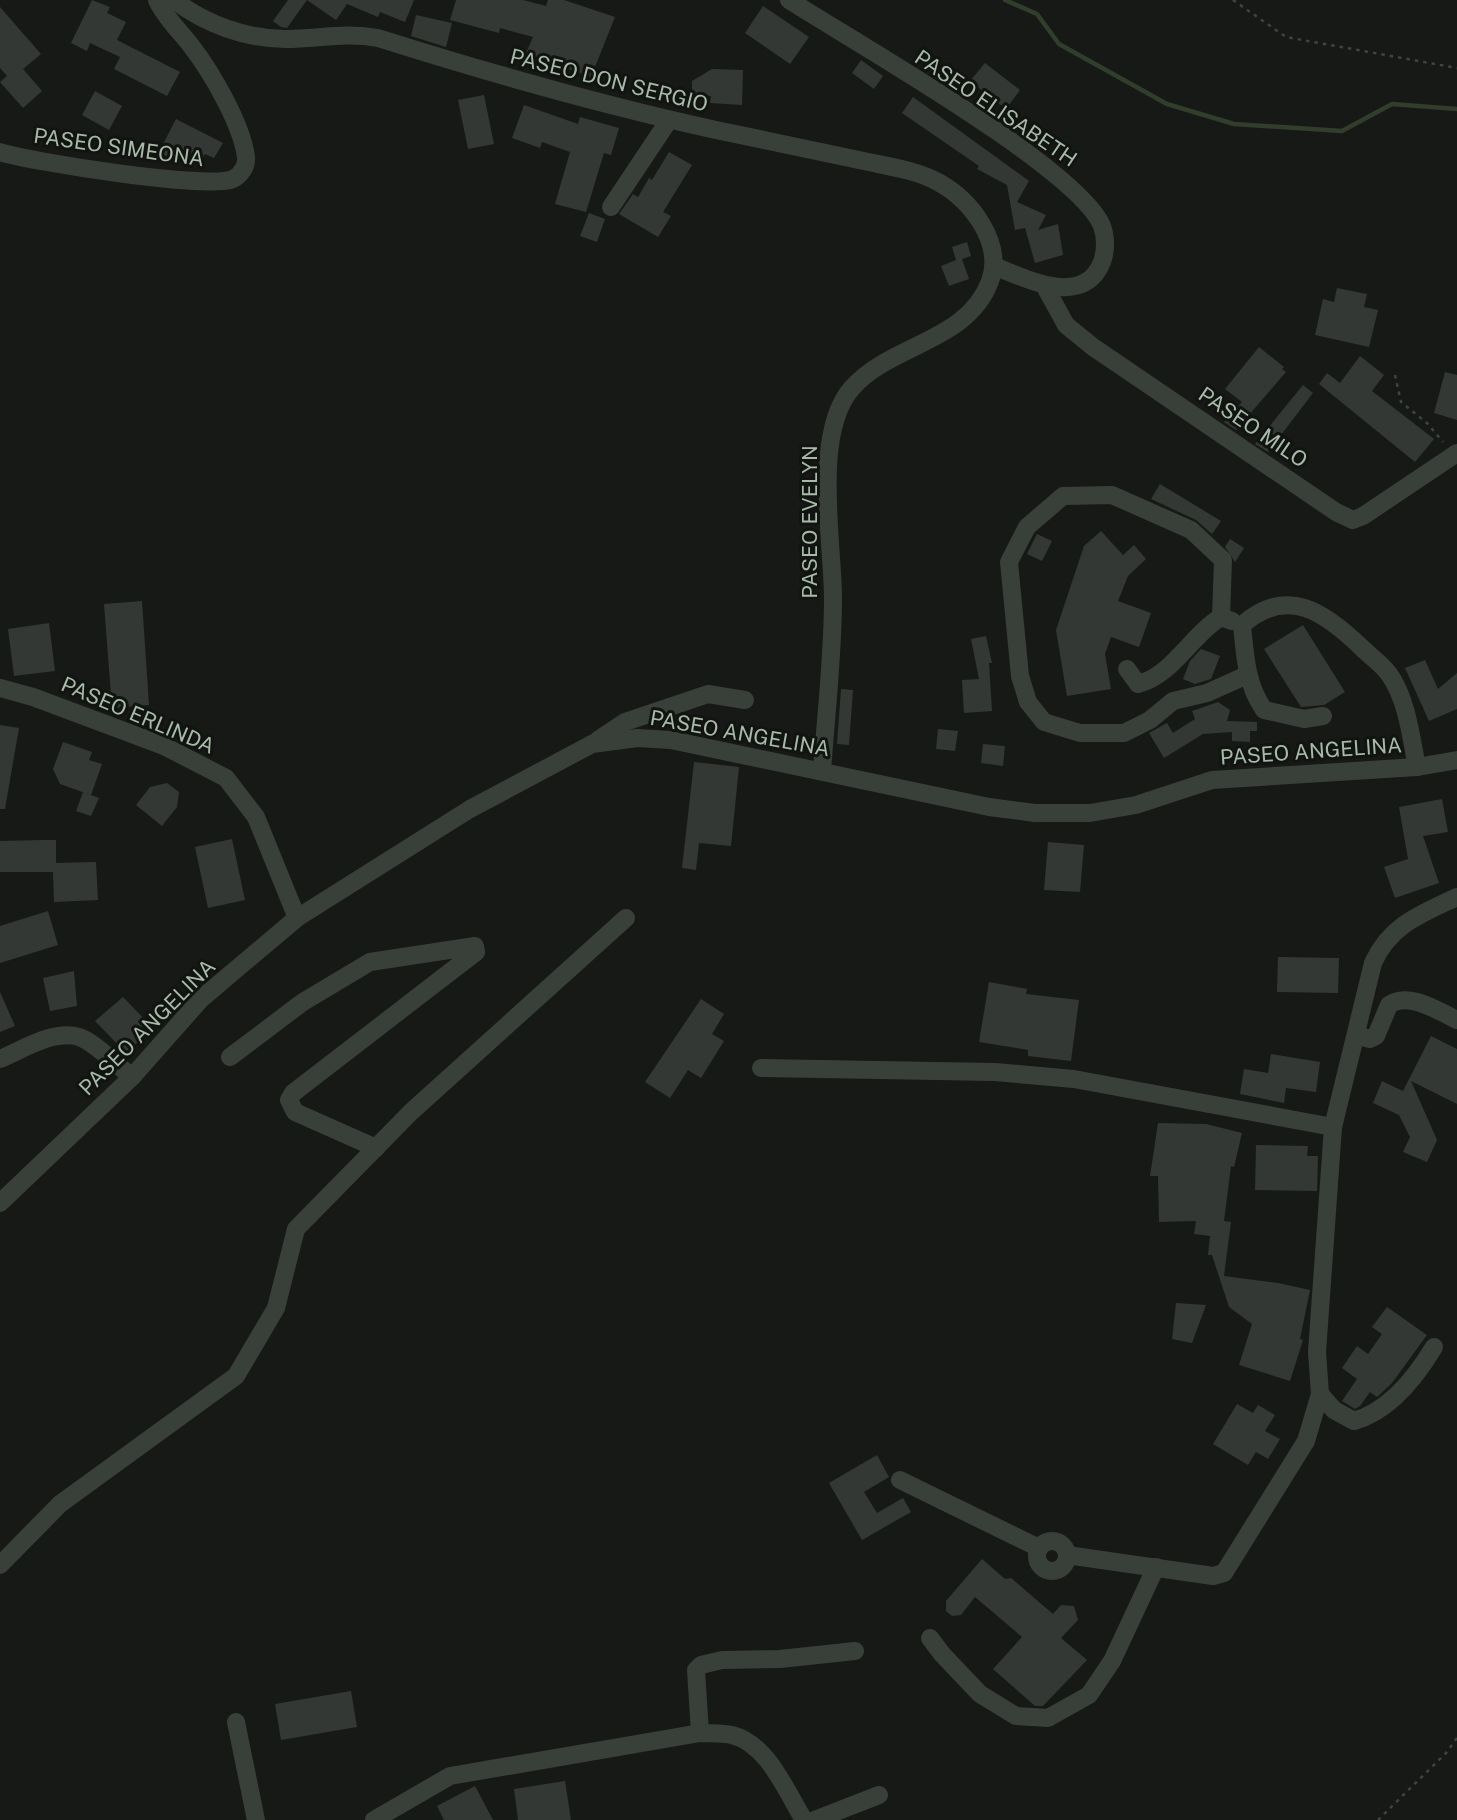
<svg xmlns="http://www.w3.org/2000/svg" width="1457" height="1820" viewBox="0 0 1457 1820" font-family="'Public Sans',sans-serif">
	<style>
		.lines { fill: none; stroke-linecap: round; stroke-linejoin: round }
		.stream { stroke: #303e2b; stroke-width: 4.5 }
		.building { fill: #333835 }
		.path { stroke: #3d453e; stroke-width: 2.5; stroke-dasharray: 3.5 5; stroke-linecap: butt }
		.minor { stroke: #39403a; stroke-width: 18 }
		.labels { text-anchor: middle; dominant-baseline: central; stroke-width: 6; stroke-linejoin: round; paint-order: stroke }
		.street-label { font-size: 21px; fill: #a7baa8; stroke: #121412 }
	</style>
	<rect width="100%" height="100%" fill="#171917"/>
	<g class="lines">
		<polyline class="stream" points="1005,0 1037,14 1059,44 1167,104 1234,124 1342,131 1392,104 1457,109"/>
	</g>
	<g class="building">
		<polygon points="92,0 110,7 107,13 126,22 117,40 180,72 167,96 114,69 120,57 90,43 87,51 71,43"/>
		<polygon points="288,0 414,0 405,22 380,12 378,17 347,4 336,20 307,0 287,28 281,27 273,21"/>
		<polygon points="456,0 523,0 546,6 548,0 564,0 615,17 591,77 526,53 533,37 500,28 499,33 450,20"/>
		<polygon points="763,6 809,37 790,64 745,33"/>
		<polygon points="0,7 41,54 23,69 42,91 23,108 0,82 7,76 0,68"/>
		<polygon points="416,15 452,23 446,47 411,36"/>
		<polygon points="861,60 883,76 874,89 852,73"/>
		<polygon points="985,63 1020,90 1006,109 970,81"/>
		<polygon points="712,69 743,70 742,105 710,103 711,96 692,95 692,81"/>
		<polygon points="95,91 122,106 109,130 82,115"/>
		<polygon points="484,95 494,144 468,149 458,100"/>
		<polygon points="913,97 1029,181 1017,202 1046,215 1038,230 1058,224 1063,255 1035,263 1025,228 1015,230 1007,185 977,169 979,166 902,113"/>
		<polygon points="524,105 578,124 580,117 619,128 611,155 604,153 586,212 555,204 570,152 542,142 540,148 512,138"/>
		<polygon points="176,119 223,143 214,158 205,154 201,161 190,156 187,161 178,156 175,161 159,152"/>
		<polygon points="669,152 692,165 663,212 671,216 658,237 619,214 633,194 638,197 649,178 652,180"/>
		<polygon points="589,213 605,219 597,242 580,236"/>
		<polygon points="967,242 971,256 962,259 969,279 949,286 941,266 956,260 952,247"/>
		<polygon points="1337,288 1367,294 1364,307 1378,310 1369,347 1315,335 1323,299 1334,302"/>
		<polygon points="1259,347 1284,367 1282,369 1286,372 1236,430 1224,422 1242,402 1225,389"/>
		<polygon points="1360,356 1384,375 1372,391 1434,439 1415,462 1319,384 1327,373 1340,383"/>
		<polygon points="1445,372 1457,375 1457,420 1434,413"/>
		<polygon points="1303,385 1313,393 1268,452 1255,444"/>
		<polygon points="1160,484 1221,521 1212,534 1196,520 1151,499"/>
		<polygon points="1101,531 1123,555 1134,545 1146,559 1128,576 1118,601 1151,613 1139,647 1111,637 1105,654 1111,689 1067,696 1056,630 1084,546"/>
		<polygon points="1037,534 1052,541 1042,561 1027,554"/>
		<polygon points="1230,539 1244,548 1235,562 1225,547"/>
		<polygon points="142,601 149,705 112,708 104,604"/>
		<polygon points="49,623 55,671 14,676 8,629"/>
		<polygon points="1303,625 1345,692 1324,705 1301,707 1264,649"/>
		<polygon points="986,636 992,663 989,663 992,711 964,713 962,680 979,679 971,639"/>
		<polygon points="1201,649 1220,656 1211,679 1195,684 1183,679 1190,661"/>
		<polygon points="1425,660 1438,689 1457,673 1457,709 1429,721 1405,668"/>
		<polygon points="841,689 853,690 849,745 837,744"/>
		<polygon points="1218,702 1230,710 1227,721 1257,722 1257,731 1250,731 1250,742 1232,741 1232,732 1203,734 1164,758 1149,733 1167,723 1173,733 1195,719 1192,711"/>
		<polygon points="0,725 19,728 5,809 0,809"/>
		<polygon points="938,729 958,731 955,751 936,749"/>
		<polygon points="63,742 92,752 89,760 102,764 91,795 60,784 53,769"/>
		<polygon points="983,744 1005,746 1003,766 981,763"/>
		<polygon points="694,762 739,767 731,846 699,843 696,870 682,868"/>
		<polygon points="167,783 179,792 177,807 162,826 136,805 150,787"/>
		<polygon points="83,792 99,798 91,816 76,811"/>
		<polygon points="1442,799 1448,832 1423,836 1439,883 1395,898 1384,867 1408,859 1399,807"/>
		<polygon points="232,839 245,900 208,908 195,847"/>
		<polygon points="43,840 56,840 56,863 96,862 98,900 54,902 53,872 0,872 0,841"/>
		<polygon points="1048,842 1084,845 1080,892 1044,890"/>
		<polygon points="48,911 58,945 0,963 0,926"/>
		<polygon points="1278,957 1339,958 1338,993 1277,992"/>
		<polygon points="74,971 77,1006 50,1011 43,978"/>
		<polygon points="989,982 1027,989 1026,994 1079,1000 1071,1061 1028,1056 1028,1050 979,1042"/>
		<polygon points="0,992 15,1026 0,1032"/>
		<polygon points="123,997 153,1028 126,1053 95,1021"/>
		<polygon points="701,999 724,1014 712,1034 724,1041 701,1078 688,1070 670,1098 645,1082"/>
		<polygon points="1431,1036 1457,1049 1457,1104 1411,1081 1437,1140 1427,1162 1403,1152 1410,1137 1399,1115 1373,1103 1382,1081 1403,1091"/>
		<polygon points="1271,1054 1320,1062 1316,1092 1286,1088 1284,1103 1240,1094 1244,1069 1268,1073"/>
		<polygon points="1158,1123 1206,1124 1242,1133 1234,1167 1231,1166 1224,1221 1231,1222 1224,1276 1278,1283 1310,1290 1300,1339 1303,1340 1290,1381 1239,1365 1252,1324 1229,1307 1212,1255 1208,1255 1210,1236 1194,1234 1196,1221 1159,1222 1158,1176 1150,1176"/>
		<polygon points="1256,1145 1308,1146 1307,1156 1318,1156 1317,1191 1255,1190"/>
		<polygon points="1176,1303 1206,1305 1192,1343 1172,1339"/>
		<polygon points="1387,1307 1427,1335 1392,1383 1377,1397 1370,1392 1360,1406 1355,1409 1342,1401 1357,1379 1342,1368 1357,1346 1368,1354 1382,1334 1372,1327"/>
		<polygon points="1237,1404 1253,1413 1258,1405 1275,1415 1265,1431 1280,1439 1268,1459 1256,1452 1248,1465 1213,1444"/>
		<polygon points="877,1455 889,1477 864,1492 877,1513 903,1498 911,1512 862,1540 829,1483"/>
		<polygon points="982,1559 1005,1579 1011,1578 1053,1614 1061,1605 1074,1606 1078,1620 1061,1638 1087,1660 1043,1706 1035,1706 993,1669 1022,1637 975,1597 961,1615 952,1616 946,1611 946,1601"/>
		<polygon points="351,1691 357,1727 281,1740 275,1704"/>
		<polygon points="565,1781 571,1820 518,1820 514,1789"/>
		<polygon points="475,1786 493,1820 444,1820 437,1806"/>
	</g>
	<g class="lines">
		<g class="path">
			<polyline points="1233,0 1286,37 1457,68"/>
			<polyline points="1395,375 1401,402 1427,423 1443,442"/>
			<polyline points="1378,1820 1446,1753 1457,1738"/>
		</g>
		<g class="minor">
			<path d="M174,0C205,24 246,39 286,39C318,39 345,32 378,38C489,73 601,105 716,130C763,140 811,150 859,160C885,166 914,169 938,182C971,200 1004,243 990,281C968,342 890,344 852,388C812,433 833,542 833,599C833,656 826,714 822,771"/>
			<path d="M789,0C851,40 1078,168 1102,226C1106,237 1106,251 1102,262C1083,309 1025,278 994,266"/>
			<path d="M0,152C32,162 209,190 233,179C241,175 247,166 246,157C242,125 212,73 192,47C181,32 165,18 157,0"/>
			<polyline points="611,207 669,120"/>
			<polyline points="1044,285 1066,325 1093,347 1336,512 1353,520 1363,516 1457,453"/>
			<polyline points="1221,617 1223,560 1191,530 1112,495 1063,496 1027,527 1009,562 1020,676 1028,702 1044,722 1080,733 1124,733 1150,720 1173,701 1207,693 1247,675"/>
			<path d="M1127,669L1138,684C1172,676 1191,635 1221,617L1232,621"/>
			<polyline points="0,688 33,697 164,746 226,778 256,817 297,918"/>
			<path d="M1323,716L1304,719L1264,710C1246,684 1245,655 1242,625C1287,585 1325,612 1362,648C1370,656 1382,664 1389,674C1407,699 1411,737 1417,767"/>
			<polyline points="598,740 625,722 708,694 745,700"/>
			<path d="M1356,1035L1370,1039L1376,1036L1389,1005C1408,991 1438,1011 1457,1020"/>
			<polyline points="230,1057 303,1002 370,962 475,946 476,952 293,1093 289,1100 295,1112 376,1148"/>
			<path d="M0,1059C22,1050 54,1029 79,1037C93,1041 119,1067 132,1077"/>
			<polyline points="761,1068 995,1072 1074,1079 1333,1127"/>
			<polyline points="0,1203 132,1077 201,999 297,918 470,809 592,744 637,738 671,740 989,807 1035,813 1090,813 1136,805 1212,780 1417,767 1457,760"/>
			<path d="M1320,1394L1334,1410L1354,1421C1389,1411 1416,1377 1434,1347"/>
			<polyline points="900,1480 1039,1548"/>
			<circle cx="1052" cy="1556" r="15"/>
			<path d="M1067,1555L1213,1576L1224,1573L1306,1441L1320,1394L1317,1352L1333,1127L1373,963C1390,925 1421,914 1457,897"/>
			<polyline points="0,1565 60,1504 236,1376 276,1308 296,1229 411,1112 626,918"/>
			<polyline points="930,1638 942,1654 980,1694 1016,1716 1048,1718 1089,1695 1112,1661 1156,1567"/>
			<polyline points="236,1722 256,1820"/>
			<polyline points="700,1733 696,1670 701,1665 722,1660 780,1659 855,1651"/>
			<path d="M374,1820L450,1776L700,1733C710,1733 722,1733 732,1735C768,1744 786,1791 804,1820"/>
			<polyline points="815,1820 879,1795"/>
		</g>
	</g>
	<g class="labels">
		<g class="street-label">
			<text transform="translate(609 80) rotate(14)">PASEO DON SERGIO</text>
			<text transform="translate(996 108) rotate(34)">PASEO ELISABETH</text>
			<text transform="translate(119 147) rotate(8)">PASEO SIMEONA</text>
			<text transform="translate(1253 427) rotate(34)">PASEO MILO</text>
			<text transform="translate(809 522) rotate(-90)">PASEO EVELYN</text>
			<text transform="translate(138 715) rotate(23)">PASEO ERLINDA</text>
			<text transform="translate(740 733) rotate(10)">PASEO ANGELINA</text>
			<text transform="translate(1311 751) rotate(-4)">PASEO ANGELINA</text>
			<text transform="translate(147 1027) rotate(-45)">PASEO ANGELINA</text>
		</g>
	</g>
</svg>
